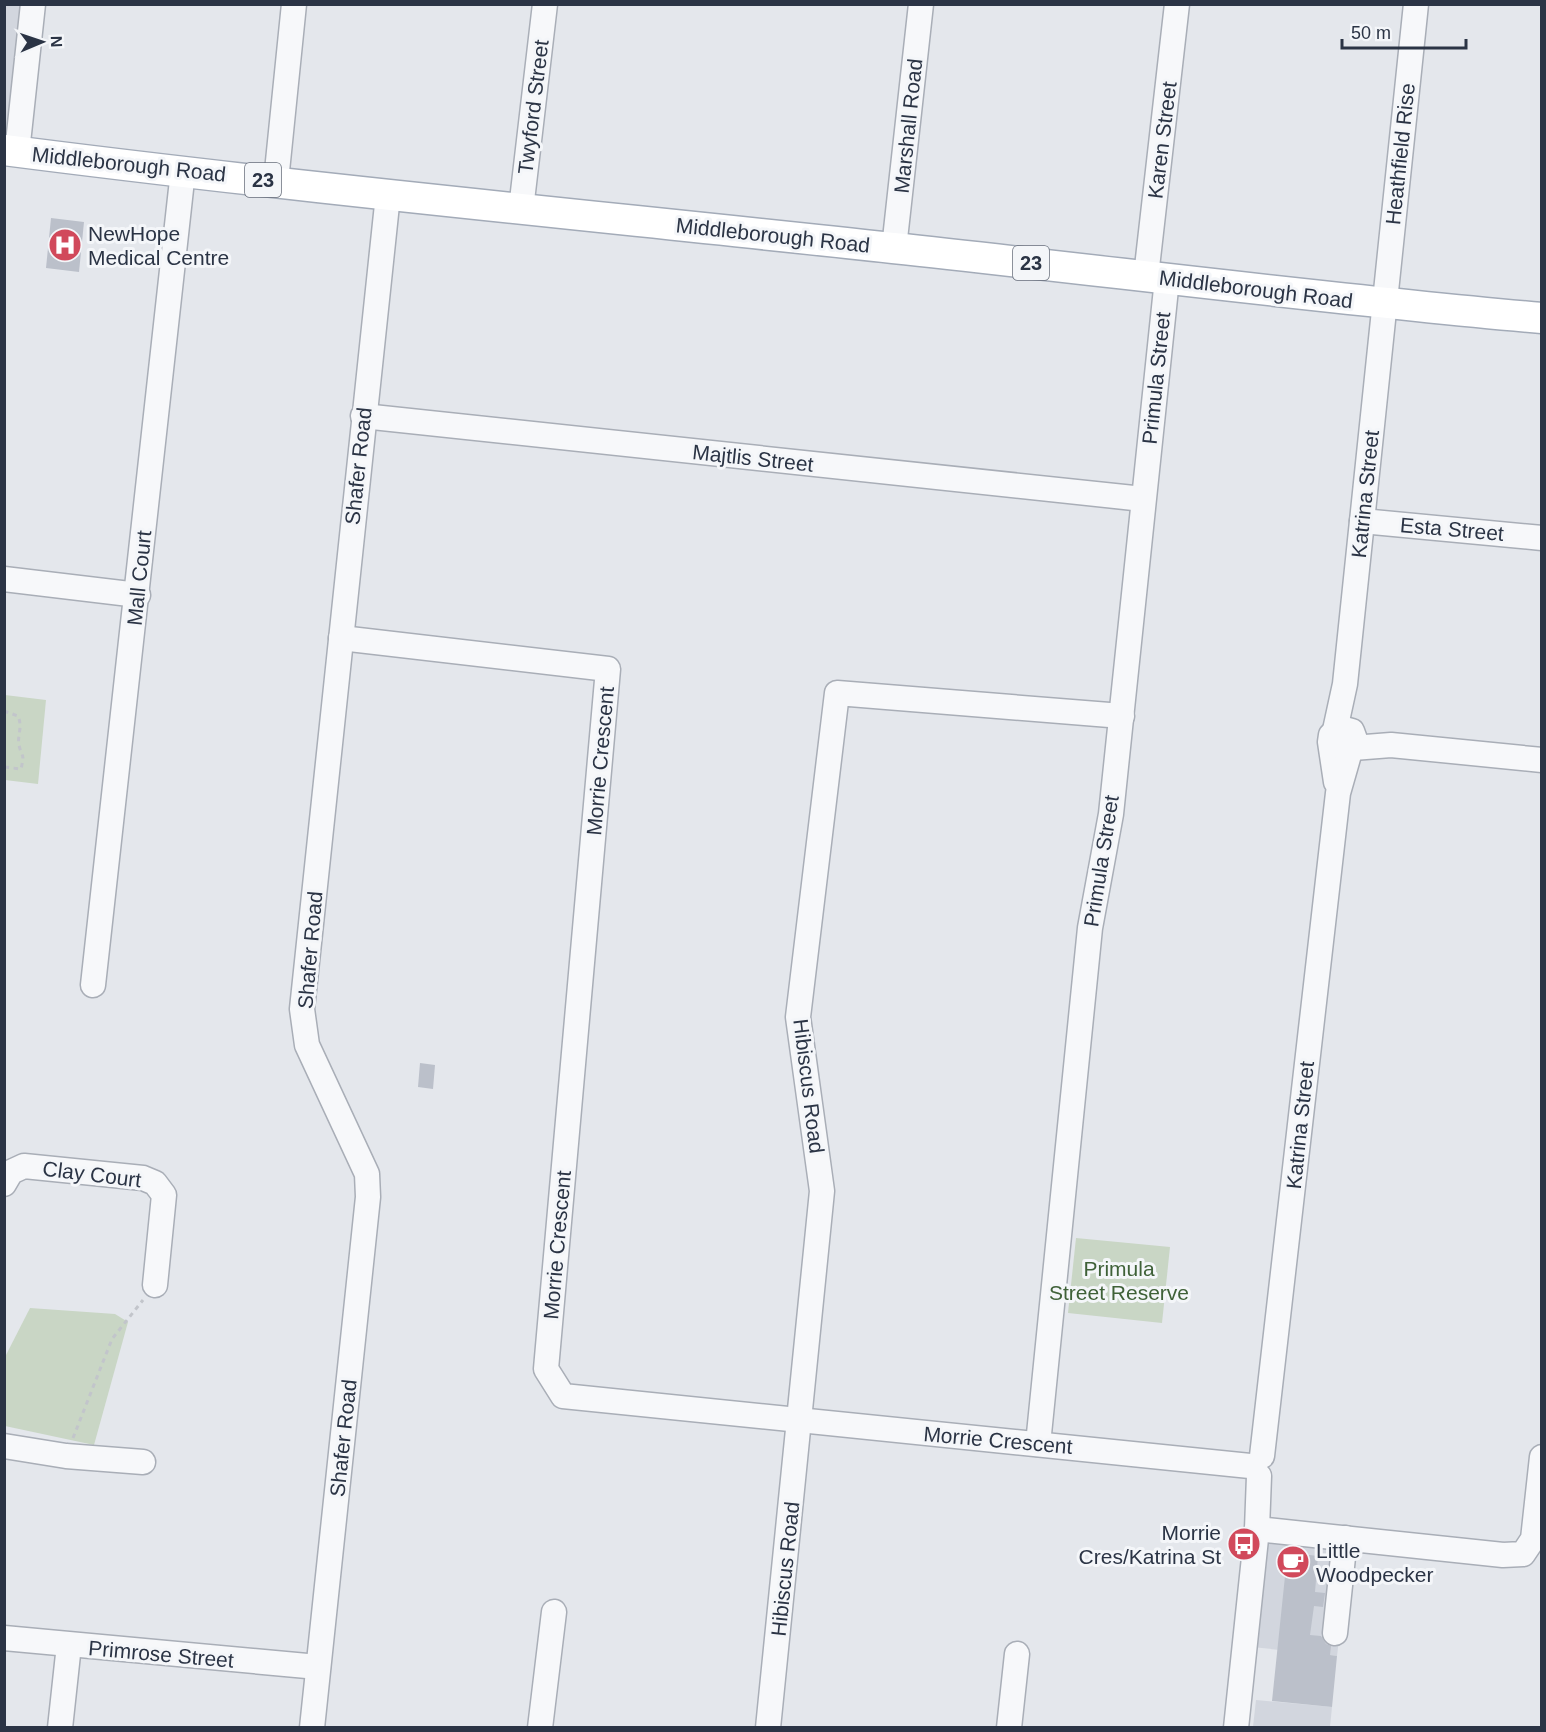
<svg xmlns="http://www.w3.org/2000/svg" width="1546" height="1732" viewBox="0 0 1546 1732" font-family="Arial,sans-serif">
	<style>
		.built { fill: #d2d6de }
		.green { fill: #c9d6c5 }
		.building { fill: #bbc0ca }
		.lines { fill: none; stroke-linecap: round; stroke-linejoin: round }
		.minor-casing { stroke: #a9aeb7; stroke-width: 27 }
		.major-casing { stroke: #a3abb8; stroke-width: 33 }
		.path { stroke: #c2c5cb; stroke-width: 3; stroke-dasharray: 4.5 4.5; stroke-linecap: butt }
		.minor { stroke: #f7f8fa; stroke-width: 24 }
		.major { stroke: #fff; stroke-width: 30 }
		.labels { text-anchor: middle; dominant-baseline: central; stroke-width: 6; stroke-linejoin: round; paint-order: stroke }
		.shield { fill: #f4f6f9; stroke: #676e7b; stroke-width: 1.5 }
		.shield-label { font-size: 20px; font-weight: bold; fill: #2b3445 }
		.street-label { font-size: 21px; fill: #2b3445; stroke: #f4f6f9 }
		.poi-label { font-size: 21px; fill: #2b3445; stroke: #f4f6f9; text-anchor: start }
		.park-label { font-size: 21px; fill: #3f6138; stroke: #f4f6f9 }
	</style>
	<rect width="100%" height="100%" fill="#e4e7ec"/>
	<g class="built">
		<polygon points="5,5 24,5 9,127 5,136"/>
		<polygon points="1264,1537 1350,1548 1337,1656 1252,1647"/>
		<polygon points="1256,1700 1332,1707 1330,1727 1253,1727"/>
	</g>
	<g class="green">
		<polygon points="5,695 46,700 38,784 5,780"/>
		<polygon points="1076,1238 1170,1247 1162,1323 1068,1313"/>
		<polygon points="30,1308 115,1314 128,1322 94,1445 5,1426 5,1357"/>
	</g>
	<g class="building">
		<polygon points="51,218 84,222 79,272 46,268"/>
		<polygon points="420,1063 435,1065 433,1089 418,1087"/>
		<polygon points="1292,1553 1318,1556 1315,1592 1325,1593 1323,1607 1314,1606 1310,1635 1321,1636 1326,1644 1331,1646 1330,1655 1337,1656 1332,1707 1272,1701 1287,1557"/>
	</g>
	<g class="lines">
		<g class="minor-casing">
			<g id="minor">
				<polyline points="17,152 33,4"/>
				<polyline points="276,181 294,4"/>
				<polyline points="521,209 545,4"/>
				<polyline points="894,248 921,4"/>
				<polyline points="1146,276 1177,4"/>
				<polyline points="363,416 1143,499"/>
				<polyline points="1362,521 1542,538"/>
				<polyline points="4,579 138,595"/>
				<polyline points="341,638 608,669 546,1369 563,1396 1250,1466"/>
				<polyline points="1335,730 1345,684 1416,4"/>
				<polyline points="1332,747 1340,753 1350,751 1356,742 1352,731 1341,728 1331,735 1330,742 1336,782"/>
				<polyline points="1353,748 1391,745 1542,760"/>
				<polyline points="93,985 183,171"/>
				<polyline points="4,1184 11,1172 24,1166 143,1178 155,1183 164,1195 155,1285"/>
				<polyline points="1038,1444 1090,928 1111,814 1167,279"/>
				<polyline points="4,1446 66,1456 143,1462"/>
				<polyline points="1262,1456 1338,793 1350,751"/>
				<polyline points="1257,1529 1503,1555 1523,1554 1533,1539 1542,1457"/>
				<polyline points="1335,1633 1345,1538"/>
				<polyline points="4,1638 318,1667"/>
				<polyline points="60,1728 69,1645"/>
				<polyline points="312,1728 368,1197 367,1174 307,1045 302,1009 388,195"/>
				<polyline points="540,1728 554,1612"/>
				<polyline points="768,1728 822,1191 798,1017 837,693 1122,716"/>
				<polyline points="1009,1728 1017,1654"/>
				<polyline points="1236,1728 1257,1529 1259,1476"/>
			</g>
		</g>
		<g class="major-casing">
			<path id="major" d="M4,150C300,188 597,216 893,248C1109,271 1325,299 1542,318"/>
		</g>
		<g class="path">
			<path d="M4,711L18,716C23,728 17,735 19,745C22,759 25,752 21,769L4,767"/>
			<polyline points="73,1438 112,1339 143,1300"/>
		</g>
		<use href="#minor" class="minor"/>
		<use href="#major" class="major"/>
	</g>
	<defs>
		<g id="hospital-disc" transform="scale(1.725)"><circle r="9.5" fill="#d1495b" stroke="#f4f6f9"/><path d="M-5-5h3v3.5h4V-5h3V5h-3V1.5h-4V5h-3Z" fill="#fff"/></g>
		<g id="bus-disc" transform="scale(1.725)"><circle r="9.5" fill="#d1495b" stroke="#f4f6f9"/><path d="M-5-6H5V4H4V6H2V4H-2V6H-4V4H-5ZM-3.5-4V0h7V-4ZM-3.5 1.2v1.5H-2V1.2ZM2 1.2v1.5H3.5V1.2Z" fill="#fff"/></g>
		<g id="cafe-disc" transform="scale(1.725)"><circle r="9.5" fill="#d1495b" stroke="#f4f6f9"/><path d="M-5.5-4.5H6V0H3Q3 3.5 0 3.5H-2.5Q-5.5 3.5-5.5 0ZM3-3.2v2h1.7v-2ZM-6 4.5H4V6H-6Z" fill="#fff"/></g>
	</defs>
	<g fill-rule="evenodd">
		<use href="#hospital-disc" x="65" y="245"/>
		<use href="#bus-disc" x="1244" y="1544"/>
		<use href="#cafe-disc" x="1293" y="1562"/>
	</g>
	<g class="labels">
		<g class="shield">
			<rect x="245" y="163" width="36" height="34" rx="4.5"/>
			<rect x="1013" y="246" width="36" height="34" rx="4.5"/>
		</g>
		<g class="shield-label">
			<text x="263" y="180">23</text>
			<text x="1031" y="263">23</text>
		</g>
		<g class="street-label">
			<text transform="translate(533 107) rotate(-83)">Twyford Street</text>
			<text transform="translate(908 126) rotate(-84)">Marshall Road</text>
			<text transform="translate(1162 140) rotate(-83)">Karen Street</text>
			<text transform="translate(1400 154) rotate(-84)">Heathfield Rise</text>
			<text transform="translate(129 164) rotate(6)">Middleborough Road</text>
			<text transform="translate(773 235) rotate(6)">Middleborough Road</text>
			<text transform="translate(1256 289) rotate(7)">Middleborough Road</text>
			<text transform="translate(1156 378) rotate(-84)">Primula Street</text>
			<text transform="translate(753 458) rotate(6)">Majtlis Street</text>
			<text transform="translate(358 466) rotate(-84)">Shafer Road</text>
			<text transform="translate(1365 494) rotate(-84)">Katrina Street</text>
			<text transform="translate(1452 529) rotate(5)">Esta Street</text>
			<text transform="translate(139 578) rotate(-84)">Mall Court</text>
			<text transform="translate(600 761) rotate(-85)">Morrie Crescent</text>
			<text transform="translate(1101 861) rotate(-81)">Primula Street</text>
			<text transform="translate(310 950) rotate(-85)">Shafer Road</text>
			<text transform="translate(809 1086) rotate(83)">Hibiscus Road</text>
			<text transform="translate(1300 1125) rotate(-84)">Katrina Street</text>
			<text transform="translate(92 1174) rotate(7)">Clay Court</text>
			<text transform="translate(557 1245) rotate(-85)">Morrie Crescent</text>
			<text transform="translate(343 1438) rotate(-84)">Shafer Road</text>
			<text transform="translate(998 1440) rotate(5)">Morrie Crescent</text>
			<text transform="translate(785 1569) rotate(-84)">Hibiscus Road</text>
			<text transform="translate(161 1654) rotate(5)">Primrose Street</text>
		</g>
		<g class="poi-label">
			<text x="88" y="233">NewHope<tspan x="88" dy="24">Medical Centre</tspan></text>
			<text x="1221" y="1532" text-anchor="end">Morrie<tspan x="1221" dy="24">Cres/Katrina St</tspan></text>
			<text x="1316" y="1550">Little<tspan x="1316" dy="24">Woodpecker</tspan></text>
		</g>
		<g class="park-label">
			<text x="1119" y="1268">Primula<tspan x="1119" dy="24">Street Reserve</tspan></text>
		</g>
	</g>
	<rect width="1546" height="1732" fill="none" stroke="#2b3445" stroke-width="12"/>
	<g transform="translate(42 42) rotate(88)" stroke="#f4f6f9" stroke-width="4.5" paint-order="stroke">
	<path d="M0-4.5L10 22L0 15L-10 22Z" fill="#2b3445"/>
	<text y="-9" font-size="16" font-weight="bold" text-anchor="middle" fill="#2b3445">N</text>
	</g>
	<path d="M1342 39v9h124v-9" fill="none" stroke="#2b3445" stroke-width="3"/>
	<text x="1351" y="39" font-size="18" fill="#2b3445" stroke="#f4f6f9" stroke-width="4.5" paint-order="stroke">50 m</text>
</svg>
